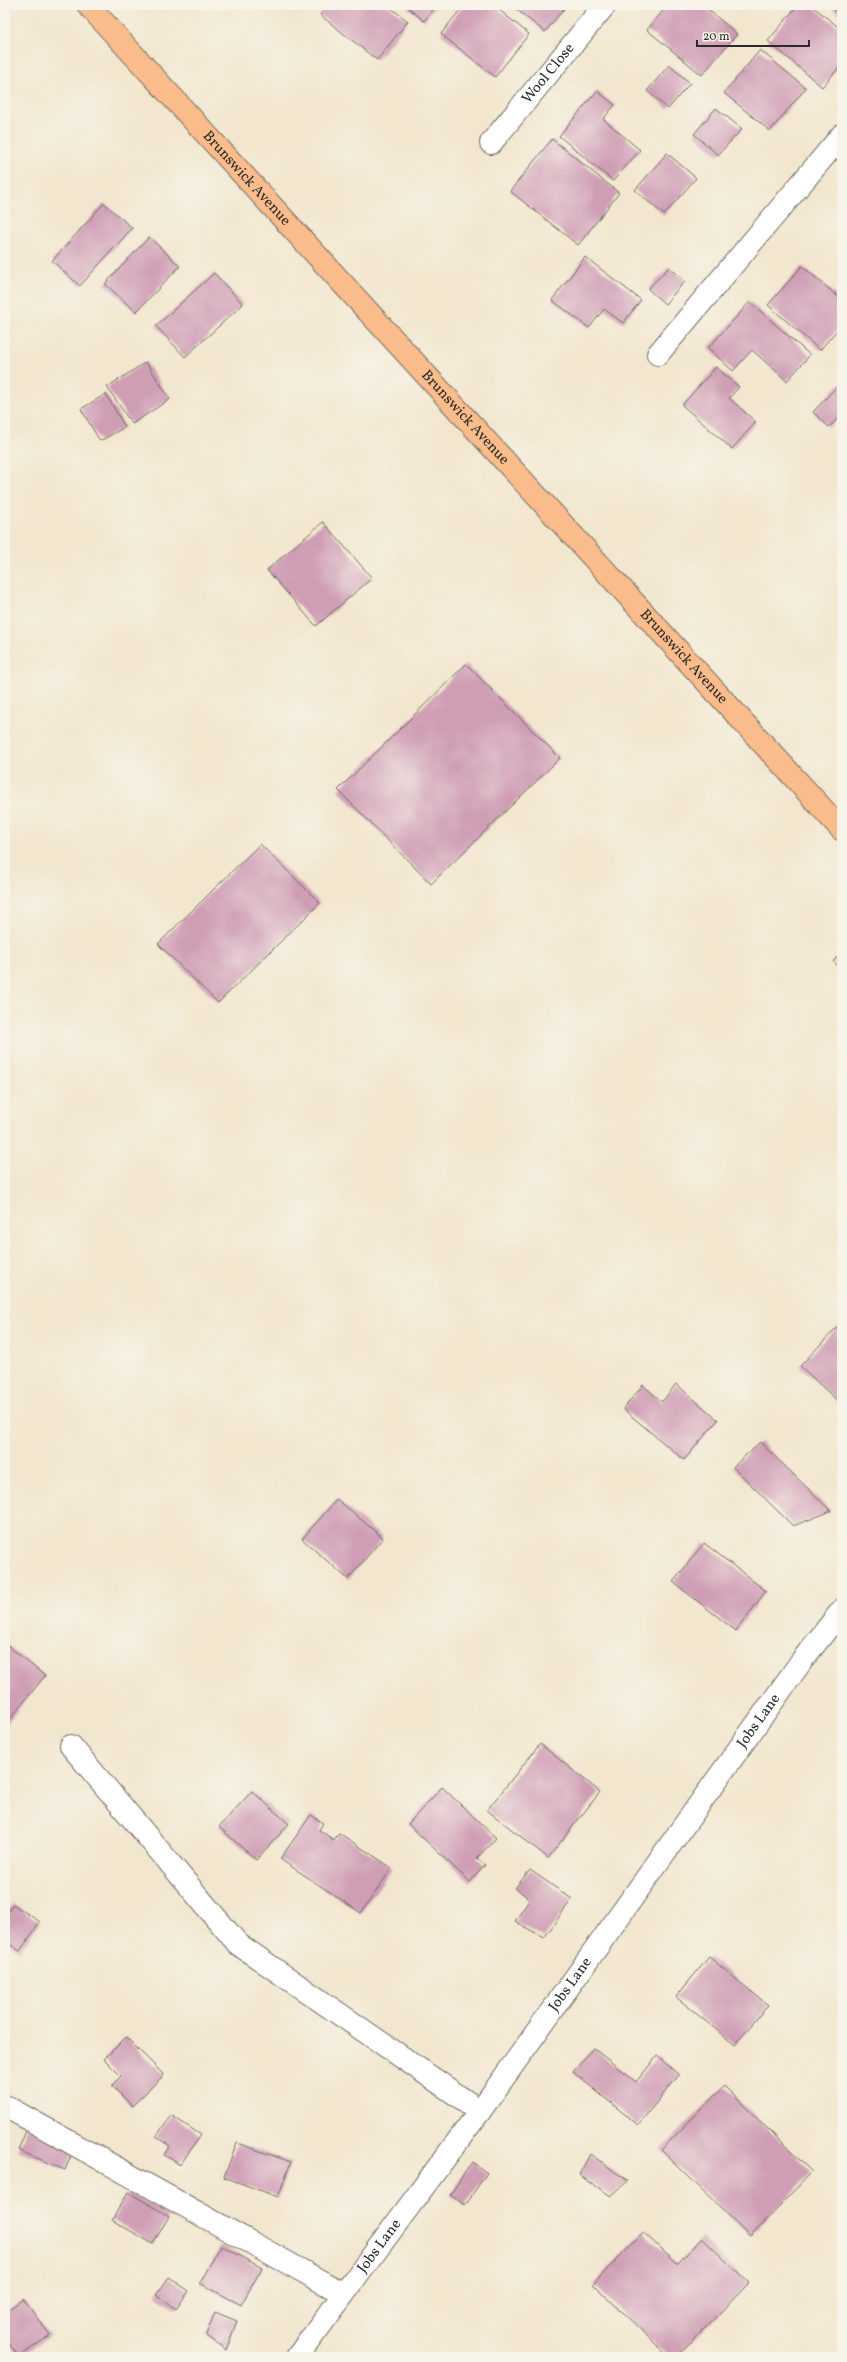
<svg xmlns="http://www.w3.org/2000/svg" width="847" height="2362" viewBox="0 0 847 2362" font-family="Vollkorn,serif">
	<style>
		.building { fill: #cf9eb5 }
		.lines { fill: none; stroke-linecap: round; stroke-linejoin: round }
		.minor-casing { stroke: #716c64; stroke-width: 24 }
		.major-casing { stroke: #716c64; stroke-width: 24 }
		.minor { stroke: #fff; stroke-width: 22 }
		.major { stroke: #f9bc8a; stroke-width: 22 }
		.labels { text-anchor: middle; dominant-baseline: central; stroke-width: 3; stroke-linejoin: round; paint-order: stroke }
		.street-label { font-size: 15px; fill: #2b2b2b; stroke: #f7f3e8 }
	</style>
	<rect width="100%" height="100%" fill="#f7f3e8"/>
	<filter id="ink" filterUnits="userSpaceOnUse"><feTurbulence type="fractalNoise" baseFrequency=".025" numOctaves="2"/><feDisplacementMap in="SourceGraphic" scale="8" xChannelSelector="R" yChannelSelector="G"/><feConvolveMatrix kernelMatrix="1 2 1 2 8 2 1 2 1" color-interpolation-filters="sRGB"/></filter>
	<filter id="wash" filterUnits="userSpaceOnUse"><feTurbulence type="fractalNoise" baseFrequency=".012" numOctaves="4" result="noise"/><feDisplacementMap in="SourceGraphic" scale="16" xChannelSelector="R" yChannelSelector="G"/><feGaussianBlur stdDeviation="0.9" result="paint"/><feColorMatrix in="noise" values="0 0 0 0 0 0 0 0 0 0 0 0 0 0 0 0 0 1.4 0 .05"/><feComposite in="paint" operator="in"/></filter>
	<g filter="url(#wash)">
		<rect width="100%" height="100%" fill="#f2e6ce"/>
		<g id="blocks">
			<g class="building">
				<polygon points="328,5 387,5 408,21 377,60 320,15"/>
				<polygon points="405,5 437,5 424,21"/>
				<polygon points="464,5 493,5 529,34 495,77 441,34"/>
				<polygon points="511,5 567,5 545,32"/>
				<polygon points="668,5 703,5 737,34 702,75 647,30"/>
				<polygon points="798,5 811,5 842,30 842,64 822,87 768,41"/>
				<polygon points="828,5 842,5 842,16"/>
				<polygon points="760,50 806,88 770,131 724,93"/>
				<polygon points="669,65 690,83 668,109 647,91"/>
				<polygon points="597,91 615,105 603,119 640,150 613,181 559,136"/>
				<polygon points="716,108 742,129 718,155 694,134"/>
				<polygon points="552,139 619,193 578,245 510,191"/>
				<polygon points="667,153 696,178 664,215 635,190"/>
				<polygon points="104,203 132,228 80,286 52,261"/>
				<polygon points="149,237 180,266 136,312 105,284"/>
				<polygon points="585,257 641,300 623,323 604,309 589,328 552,300"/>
				<polygon points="802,266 842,300 842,324 820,350 768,305"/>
				<polygon points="669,267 685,281 665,304 648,289"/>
				<polygon points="214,273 243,304 185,357 156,326"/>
				<polygon points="750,302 810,355 787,381 752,350 733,371 708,348"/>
				<polygon points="146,362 170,399 132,424 107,387"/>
				<polygon points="716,367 739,387 729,398 756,422 732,449 682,405"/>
				<polygon points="839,384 842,387 842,415 829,427 813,412"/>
				<polygon points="106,394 125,427 100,441 81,409"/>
				<polygon points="323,522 372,578 316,626 267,570"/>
				<polygon points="466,664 560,758 431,884 338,790"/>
				<polygon points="260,844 320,903 218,1003 158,944"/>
				<polygon points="842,953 842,970 833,961"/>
				<polygon points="841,1323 842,1324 842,1405 800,1366"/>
				<polygon points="676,1384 718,1420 684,1460 623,1409 643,1385 662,1402"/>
				<polygon points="760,1442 831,1511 793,1526 733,1467"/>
				<polygon points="337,1499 383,1538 348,1579 302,1539"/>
				<polygon points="704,1543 766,1591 736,1631 673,1582"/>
				<polygon points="5,1643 45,1676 5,1725"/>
				<polygon points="540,1744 600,1792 548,1858 487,1810"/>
				<polygon points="442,1787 496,1838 477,1858 485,1865 470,1882 408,1824"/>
				<polygon points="252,1791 289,1824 256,1860 219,1827"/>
				<polygon points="311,1815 323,1823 319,1830 334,1840 339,1833 392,1868 361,1913 280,1859"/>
				<polygon points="530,1870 572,1899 544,1938 515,1921 530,1899 515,1888"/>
				<polygon points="13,1904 40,1922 20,1951 5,1941 5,1915"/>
				<polygon points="709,1957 768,2005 735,2045 676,1997"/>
				<polygon points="126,2037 164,2075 132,2106 112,2086 121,2076 104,2059"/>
				<polygon points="593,2048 636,2082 657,2056 679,2075 638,2125 573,2072"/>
				<polygon points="724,2086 812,2172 750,2236 661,2150"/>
				<polygon points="171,2115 201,2135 180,2165 164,2154 170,2146 156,2137"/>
				<polygon points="28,2126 75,2147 65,2170 18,2150"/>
				<polygon points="237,2143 291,2162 278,2197 224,2177"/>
				<polygon points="590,2154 628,2181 611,2196 579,2175"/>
				<polygon points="472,2162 487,2173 465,2205 450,2195"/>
				<polygon points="128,2192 169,2216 153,2244 112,2220"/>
				<polygon points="643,2232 677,2264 702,2238 749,2283 677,2357 669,2357 593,2284"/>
				<polygon points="221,2245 262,2268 241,2305 200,2283"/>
				<polygon points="169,2277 189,2291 176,2309 156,2295"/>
				<polygon points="23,2299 50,2335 19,2357 5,2339 5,2312"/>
				<polygon points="215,2312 237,2321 226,2350 206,2335"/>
			</g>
		</g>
	</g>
	<g filter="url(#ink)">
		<use href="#blocks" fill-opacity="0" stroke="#716c64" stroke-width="1"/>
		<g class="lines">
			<g class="minor-casing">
				<g id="minor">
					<path id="s1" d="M491,143L605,5"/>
					<polyline points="658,354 842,135"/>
					<polyline points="71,1746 238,1944 480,2111"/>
					<polyline points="5,2106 342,2293"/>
					<path id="s2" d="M297,2357L480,2111L803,1659L842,1610"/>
				</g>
			</g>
			<g class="major-casing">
				<g id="major">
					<path id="s3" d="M88,5L842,830"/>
				</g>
			</g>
			<use href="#minor" class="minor"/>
			<use href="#major" class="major"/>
		</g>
	</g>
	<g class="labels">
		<g class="street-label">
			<text stroke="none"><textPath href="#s1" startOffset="90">Wool Close</textPath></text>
			<text stroke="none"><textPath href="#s3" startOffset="235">Brunswick Avenue</textPath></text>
			<text stroke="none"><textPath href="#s3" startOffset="559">Brunswick Avenue</textPath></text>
			<text stroke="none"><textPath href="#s3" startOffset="883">Brunswick Avenue</textPath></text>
			<text stroke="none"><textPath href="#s2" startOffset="786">Jobs Lane</textPath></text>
			<text stroke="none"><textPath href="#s2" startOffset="462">Jobs Lane</textPath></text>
			<text stroke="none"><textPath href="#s2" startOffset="138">Jobs Lane</textPath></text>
		</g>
	</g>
	<rect width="847" height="2362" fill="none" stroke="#f7f3e8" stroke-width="20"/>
	<path d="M697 40v6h112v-6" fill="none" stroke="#2b2b2b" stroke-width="2"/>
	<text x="703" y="40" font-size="12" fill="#2b2b2b" stroke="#f7f3e8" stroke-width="3" paint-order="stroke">20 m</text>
</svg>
